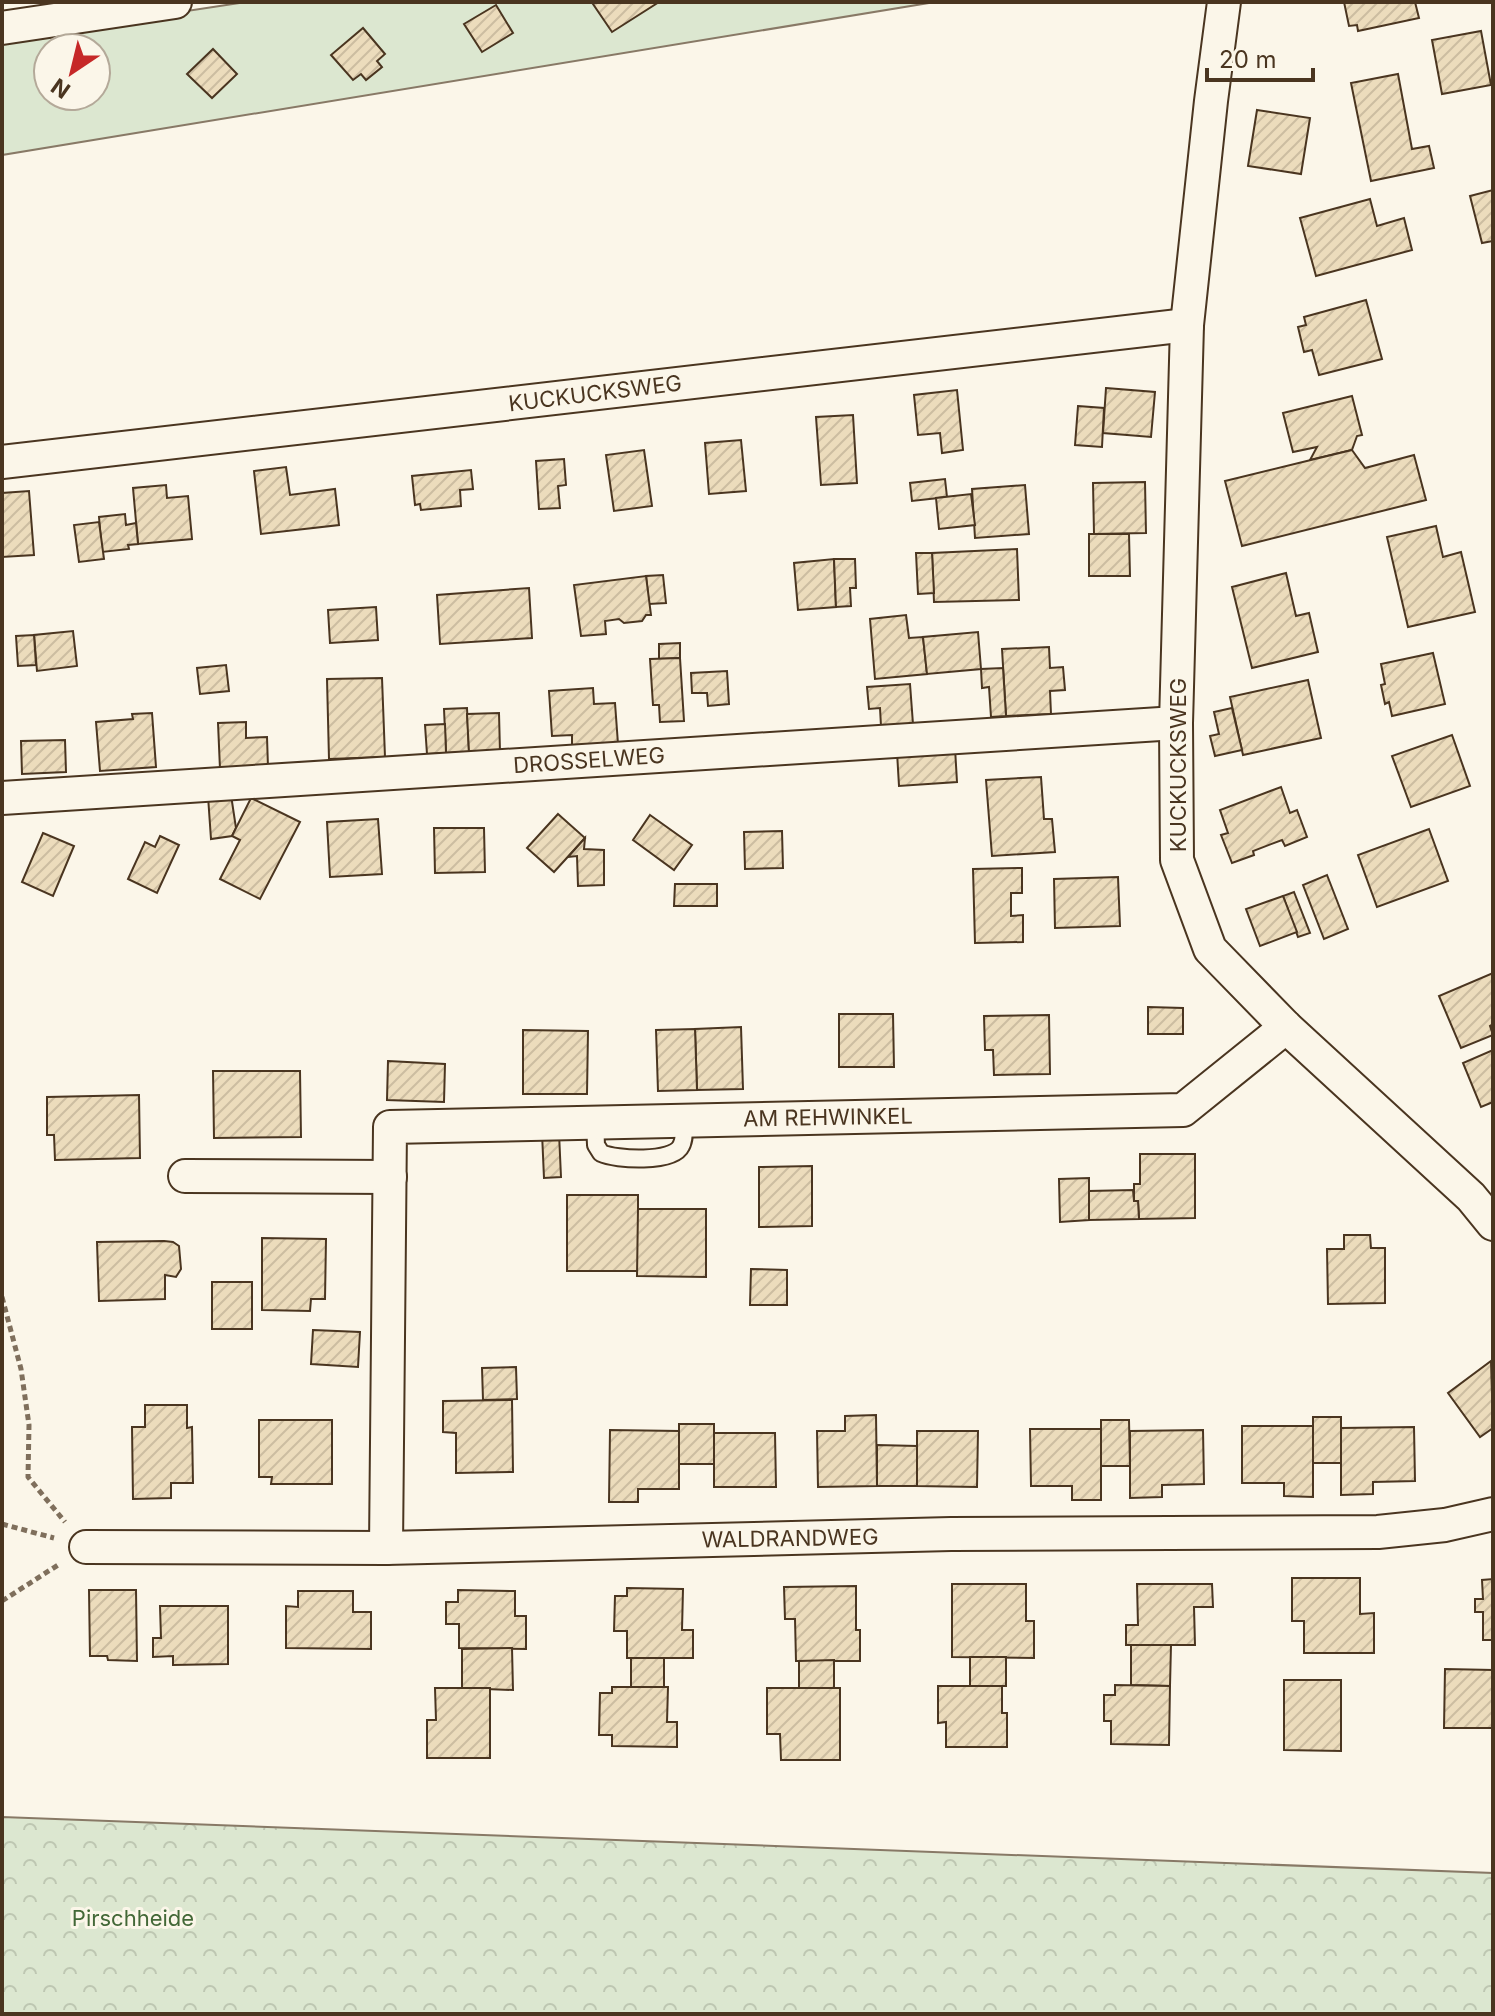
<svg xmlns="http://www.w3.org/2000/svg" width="1495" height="2016" viewBox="0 0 1495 2016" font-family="Inter,sans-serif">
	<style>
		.green { fill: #dce7d0; stroke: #887966; stroke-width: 2; fill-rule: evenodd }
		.forest { fill: url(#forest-crowns); stroke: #887966; stroke-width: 2 }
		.building { fill: url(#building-hatch); stroke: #4a3520; stroke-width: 2 }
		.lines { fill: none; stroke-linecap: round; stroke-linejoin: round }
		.service-casing { stroke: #4a3520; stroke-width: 20 }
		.minor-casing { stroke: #4a3520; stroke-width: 36 }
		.path { stroke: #7f6f5c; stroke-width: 5; stroke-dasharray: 6 4; stroke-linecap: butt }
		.service { stroke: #fbf6e9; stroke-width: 16 }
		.minor { stroke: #fbf6e9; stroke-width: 32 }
		.labels { text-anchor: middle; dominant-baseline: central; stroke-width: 6; stroke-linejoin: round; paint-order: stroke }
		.street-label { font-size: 22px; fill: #4a3520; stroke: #fbf6e9 }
		.park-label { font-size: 22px; fill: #436837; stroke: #fbf6e9 }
	</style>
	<defs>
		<pattern id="forest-crowns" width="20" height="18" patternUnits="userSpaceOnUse" patternTransform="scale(2)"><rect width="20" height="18" fill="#dce7d0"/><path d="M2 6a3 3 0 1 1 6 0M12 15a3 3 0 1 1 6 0" fill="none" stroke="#bec7b2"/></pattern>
		<pattern id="building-hatch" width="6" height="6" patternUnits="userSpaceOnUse" patternTransform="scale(2)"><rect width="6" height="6" fill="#ecdcbc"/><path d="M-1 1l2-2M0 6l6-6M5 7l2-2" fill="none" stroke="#ccbda1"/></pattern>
	</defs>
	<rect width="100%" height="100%" fill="#fbf6e9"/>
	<path class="green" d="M246,2H935L2,155V39ZM48,48H96V96H48Z"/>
	<polygon class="forest" points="2,1817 1493,1873 1493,2014 2,2014"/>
	<g class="building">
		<polygon points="596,2 659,2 612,32 593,4"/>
		<polygon points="1344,2 1415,2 1419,18 1358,31 1357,25 1349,26"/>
		<polygon points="496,5 513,33 482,52 464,24"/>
		<polygon points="363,28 385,54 377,61 382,67 366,80 361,74 353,80 331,55"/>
		<polygon points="1481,31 1491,85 1442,94 1432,40"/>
		<polygon points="213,49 237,74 212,98 187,74"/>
		<polygon points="1398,74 1412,149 1429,146 1434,168 1371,181 1351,83"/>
		<polygon points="1257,110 1310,118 1301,174 1248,166"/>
		<polygon points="1493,190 1493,241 1482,243 1470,196"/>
		<polygon points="1370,199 1377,226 1404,218 1412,250 1316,276 1300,218"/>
		<polygon points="1366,300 1382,359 1319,375 1312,350 1304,352 1298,327 1306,325 1304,317"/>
		<polygon points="1106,388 1155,392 1151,437 1103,433"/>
		<polygon points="957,390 963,450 942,453 940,433 918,435 914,395"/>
		<polygon points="1352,396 1362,435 1357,436 1352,450 1310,460 1317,447 1293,452 1283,413"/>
		<polygon points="1078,406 1104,408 1102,447 1075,445"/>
		<polygon points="853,415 857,483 821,485 816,417"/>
		<polygon points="741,440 746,491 709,494 705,443"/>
		<polygon points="644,450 652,506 614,511 606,455"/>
		<polygon points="1352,450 1365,468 1414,455 1426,500 1242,546 1225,481"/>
		<polygon points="564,459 566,485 558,486 560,508 539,509 536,461"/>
		<polygon points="286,467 290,495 335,489 339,525 261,534 254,471"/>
		<polygon points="471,470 473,489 460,490 461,506 421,510 420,504 415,505 412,476"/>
		<polygon points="945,479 947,497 912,501 910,483"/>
		<polygon points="1145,482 1146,533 1094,534 1093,483"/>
		<polygon points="166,485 167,498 188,496 192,539 138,544 133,488"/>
		<polygon points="1025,485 1029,534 975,538 972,489"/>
		<polygon points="29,491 34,555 2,557 2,493"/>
		<polygon points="971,494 975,525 939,529 936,498"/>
		<polygon points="125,514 126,525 136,523 138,544 128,545 129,549 102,552 99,517"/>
		<polygon points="99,522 104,559 79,562 74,525"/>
		<polygon points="1436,526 1443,557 1461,552 1475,612 1408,627 1387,537"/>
		<polygon points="1089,534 1129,534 1130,576 1089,576"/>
		<polygon points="1017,549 1019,600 934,602 932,553"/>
		<polygon points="916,553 932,553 934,593 918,594"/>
		<polygon points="834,559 836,607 798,610 794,563"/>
		<polygon points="834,559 855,559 856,588 850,588 851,606 836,607"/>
		<polygon points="1286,573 1296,616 1309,613 1318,652 1252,668 1232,587"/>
		<polygon points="663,575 666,603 649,604 646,576"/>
		<polygon points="646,576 651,615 646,615 642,621 624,623 619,619 605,621 606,634 581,636 574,585"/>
		<polygon points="529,588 532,638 440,644 437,595"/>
		<polygon points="376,607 378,640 330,643 328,610"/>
		<polygon points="906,615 909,638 923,637 927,674 875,679 870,619"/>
		<polygon points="73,631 77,666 37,671 34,635"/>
		<polygon points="978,632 981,669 927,674 923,637"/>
		<polygon points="34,635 36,665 18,666 16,636"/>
		<polygon points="680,643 680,658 659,659 659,644"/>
		<polygon points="1049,647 1050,668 1063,667 1065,690 1050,691 1051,714 1006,716 1002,649"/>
		<polygon points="1433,653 1445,704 1392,716 1389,702 1385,704 1381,685 1385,684 1381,664"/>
		<polygon points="680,658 684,721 660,722 659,705 653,705 650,659"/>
		<polygon points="226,665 229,691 200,694 197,668"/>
		<polygon points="1003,668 1006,716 991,717 989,687 982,688 981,669"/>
		<polygon points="727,671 729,704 708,706 707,693 692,693 691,673"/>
		<polygon points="382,678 385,757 329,759 327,679"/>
		<polygon points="1308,680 1321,738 1243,755 1230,697"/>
		<polygon points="910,684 913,724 881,726 880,708 869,709 867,687"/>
		<polygon points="593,688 594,704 615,703 618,744 572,748 572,735 552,736 549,691"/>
		<polygon points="467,708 469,752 446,753 444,709"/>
		<polygon points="1232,708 1242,750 1215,756 1210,736 1219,734 1214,712"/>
		<polygon points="152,713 156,767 100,771 96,722 133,719 132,714"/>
		<polygon points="499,713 500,752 469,752 467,714"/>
		<polygon points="246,722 246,738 267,737 268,767 220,769 218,723"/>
		<polygon points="445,724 446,753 427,754 425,725"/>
		<polygon points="1452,735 1470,786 1411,807 1392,756"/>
		<polygon points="65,740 66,772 22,774 21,741"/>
		<polygon points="955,748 957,782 899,786 897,752"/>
		<polygon points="1041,777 1044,819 1052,819 1055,852 992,856 986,780"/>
		<polygon points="1281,787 1290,813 1297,810 1307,837 1285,846 1282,840 1253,851 1254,855 1232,863 1221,835 1228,833 1220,810"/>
		<polygon points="231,795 236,828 232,836 211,839 208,796"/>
		<polygon points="251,798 300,822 260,899 220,879 240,840 232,836"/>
		<polygon points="558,814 585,838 554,872 527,848"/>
		<polygon points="650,815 692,845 674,870 633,840"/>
		<polygon points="378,819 382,874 330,877 327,822"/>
		<polygon points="434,828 484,828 485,872 435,873"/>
		<polygon points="1429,829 1448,881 1377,907 1358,855"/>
		<polygon points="782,831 783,868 745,869 744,832"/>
		<polygon points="43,833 74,846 53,896 22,882"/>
		<polygon points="160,836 179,845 157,893 128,879 145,842 155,847"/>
		<polygon points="585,838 584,849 604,850 604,885 578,886 577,856 568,857"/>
		<polygon points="1022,868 1022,893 1011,893 1011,916 1023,915 1023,942 975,943 973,869"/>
		<polygon points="1327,875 1348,929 1324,939 1303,885"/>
		<polygon points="1118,877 1120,926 1055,928 1054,879"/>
		<polygon points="675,884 717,884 717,906 674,906"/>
		<polygon points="1294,892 1310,933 1298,937 1283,896"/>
		<polygon points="1283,896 1297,932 1260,946 1246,909"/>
		<polygon points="1493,973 1493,1024 1490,1026 1493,1035 1461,1048 1439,996"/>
		<polygon points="1148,1007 1183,1008 1183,1034 1148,1034"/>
		<polygon points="839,1014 893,1014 894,1067 839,1067"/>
		<polygon points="1049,1015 1050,1074 994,1075 993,1050 985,1050 984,1016"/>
		<polygon points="741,1027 743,1089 697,1090 695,1029"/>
		<polygon points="695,1029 697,1090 658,1091 656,1030"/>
		<polygon points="523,1030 588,1031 587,1094 523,1094"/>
		<polygon points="1493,1050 1493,1102 1481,1107 1463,1063"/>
		<polygon points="388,1061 445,1064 444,1102 387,1100"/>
		<polygon points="213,1071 300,1071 301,1137 214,1138"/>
		<polygon points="139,1095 140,1158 55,1160 54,1135 47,1135 47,1097"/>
		<polygon points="542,1133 559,1133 561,1177 544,1178"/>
		<polygon points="1140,1154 1195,1154 1195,1218 1139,1219 1138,1201 1134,1201 1134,1184 1140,1184"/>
		<polygon points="812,1166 812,1226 759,1227 759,1167"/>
		<polygon points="1089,1178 1089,1220 1060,1222 1059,1179"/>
		<polygon points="1133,1190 1134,1201 1138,1201 1139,1219 1089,1220 1089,1191"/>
		<rect x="567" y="1195" width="71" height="76"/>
		<polygon points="638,1209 706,1209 706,1277 637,1276"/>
		<polygon points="1344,1235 1370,1235 1371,1248 1385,1248 1385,1303 1328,1304 1327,1249 1344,1249"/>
		<polygon points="262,1238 326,1239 325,1299 311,1299 310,1311 262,1310"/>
		<polygon points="164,1241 173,1242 179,1246 181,1269 176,1277 165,1275 165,1299 99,1301 97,1242"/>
		<polygon points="751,1269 787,1270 787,1305 750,1305"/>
		<rect x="212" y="1282" width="40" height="47"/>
		<polygon points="313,1330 360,1332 358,1367 311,1364"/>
		<polygon points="1491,1361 1493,1428 1480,1437 1448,1393"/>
		<polygon points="516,1367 517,1399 483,1400 482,1368"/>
		<polygon points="512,1400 513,1472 456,1473 456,1433 443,1432 443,1401"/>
		<polygon points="145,1405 187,1405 187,1428 192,1427 193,1483 171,1483 171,1498 133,1499 132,1427 145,1427"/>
		<polygon points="876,1415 877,1486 818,1487 817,1431 845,1431 845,1416"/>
		<rect x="1313" y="1417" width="28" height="46"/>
		<polygon points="259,1420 332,1420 332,1484 271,1484 272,1477 259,1477"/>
		<polygon points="1101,1420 1129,1420 1130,1466 1101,1466"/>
		<rect x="679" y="1424" width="35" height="40"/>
		<polygon points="1242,1426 1313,1426 1313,1497 1284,1496 1284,1483 1242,1483"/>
		<polygon points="1414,1427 1415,1481 1373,1482 1373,1494 1341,1495 1341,1428"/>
		<polygon points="1030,1429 1101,1429 1101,1500 1072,1500 1072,1486 1031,1486"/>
		<polygon points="610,1430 679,1431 679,1489 638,1489 638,1502 609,1502"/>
		<polygon points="1203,1430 1204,1484 1162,1485 1162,1497 1130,1498 1130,1431"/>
		<polygon points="917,1431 978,1431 977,1487 917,1486"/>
		<polygon points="714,1433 775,1433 776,1487 714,1487"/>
		<polygon points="877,1445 917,1446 917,1486 877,1486"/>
		<polygon points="1292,1578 1360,1578 1360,1614 1374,1613 1374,1653 1304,1653 1304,1621 1292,1621"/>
		<polygon points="1493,1579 1493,1640 1483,1640 1483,1612 1475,1612 1475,1599 1483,1599 1482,1580"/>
		<polygon points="952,1584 1026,1584 1026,1621 1034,1621 1034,1658 952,1657"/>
		<polygon points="1137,1584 1212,1584 1213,1607 1194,1607 1195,1645 1126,1645 1126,1625 1138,1625"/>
		<polygon points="856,1586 856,1630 860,1630 860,1661 796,1661 795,1619 785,1619 784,1587"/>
		<polygon points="627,1588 683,1589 682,1630 693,1630 693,1658 627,1658 627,1631 614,1631 615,1596 627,1596"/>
		<polygon points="89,1590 136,1590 137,1661 108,1660 107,1656 90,1656"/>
		<polygon points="458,1590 515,1591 515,1616 526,1616 526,1649 459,1648 459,1624 446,1624 446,1602 458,1602"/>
		<polygon points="298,1591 353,1591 353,1612 371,1612 371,1649 286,1648 286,1606 298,1607"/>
		<polygon points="160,1606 228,1606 228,1664 173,1665 173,1656 153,1657 153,1638 161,1638"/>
		<polygon points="1131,1645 1171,1645 1170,1686 1131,1685"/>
		<polygon points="512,1648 513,1690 462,1688 462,1649"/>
		<rect x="970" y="1657" width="36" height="29"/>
		<rect x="631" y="1658" width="33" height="29"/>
		<polygon points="834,1660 834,1688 799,1688 799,1661"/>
		<polygon points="1445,1669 1493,1670 1493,1728 1444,1728"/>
		<polygon points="1284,1680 1341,1680 1341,1751 1284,1750"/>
		<polygon points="1115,1685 1170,1686 1169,1745 1111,1744 1111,1721 1104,1721 1104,1695 1115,1695"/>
		<polygon points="938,1686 1002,1686 1002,1713 1007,1713 1007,1747 946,1747 946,1722 938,1723"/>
		<polygon points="612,1687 668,1687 667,1722 677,1722 677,1747 612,1746 612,1735 599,1735 600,1693 612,1693"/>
		<polygon points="435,1688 490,1688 490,1758 427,1758 427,1720 436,1720"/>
		<polygon points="767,1688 840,1688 840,1760 781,1760 780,1734 767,1734"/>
	</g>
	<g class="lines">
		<g class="service-casing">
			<path id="service" d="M595,1122L596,1145L601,1153C616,1160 673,1163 681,1146C685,1139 684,1128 684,1120"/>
		</g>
		<g class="minor-casing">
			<g id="minor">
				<polyline points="1224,2 1211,101 1187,325 1176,723 1177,860 1210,949 1286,1027 1471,1197 1493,1224"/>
				<polyline points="2,28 175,2"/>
				<polyline points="2,462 1187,325"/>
				<polyline points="2,798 1176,723"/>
				<polyline points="185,1176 390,1177"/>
				<polyline points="86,1547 386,1548 951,1534 1378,1532 1445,1525 1493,1514"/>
				<polyline points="386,1548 390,1127 1183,1110 1286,1027"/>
			</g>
		</g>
		<g class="path">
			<polyline points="2,1297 21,1369 29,1425 28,1477 65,1522"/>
			<polyline points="2,1524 54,1538"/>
			<polyline points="2,1601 58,1565"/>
		</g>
		<use href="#service" class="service"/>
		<use href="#minor" class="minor"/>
	</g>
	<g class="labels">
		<g class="street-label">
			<text transform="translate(595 393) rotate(-7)">KUCKUCKSWEG</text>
			<text transform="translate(589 760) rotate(-4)">DROSSELWEG</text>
			<text transform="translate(1178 765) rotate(-90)">KUCKUCKSWEG</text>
			<text transform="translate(828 1117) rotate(-1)">AM REHWINKEL</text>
			<text transform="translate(790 1538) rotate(-1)">WALDRANDWEG</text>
		</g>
		<g class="park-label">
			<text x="133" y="1918">Pirschheide</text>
		</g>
	</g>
	<rect width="1495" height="2016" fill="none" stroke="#4a3520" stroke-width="8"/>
	<g transform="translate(72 72) rotate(215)"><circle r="38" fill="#fbf6e9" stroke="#b4a999" stroke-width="2"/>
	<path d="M0-6L14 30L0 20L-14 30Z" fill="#c62828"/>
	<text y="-12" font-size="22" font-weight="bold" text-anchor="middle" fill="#4a3520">N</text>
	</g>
	<path d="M1207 68v12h106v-12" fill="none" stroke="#4a3520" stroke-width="4"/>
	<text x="1219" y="68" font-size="24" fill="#4a3520" stroke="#fbf6e9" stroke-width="6" paint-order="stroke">20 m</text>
</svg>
